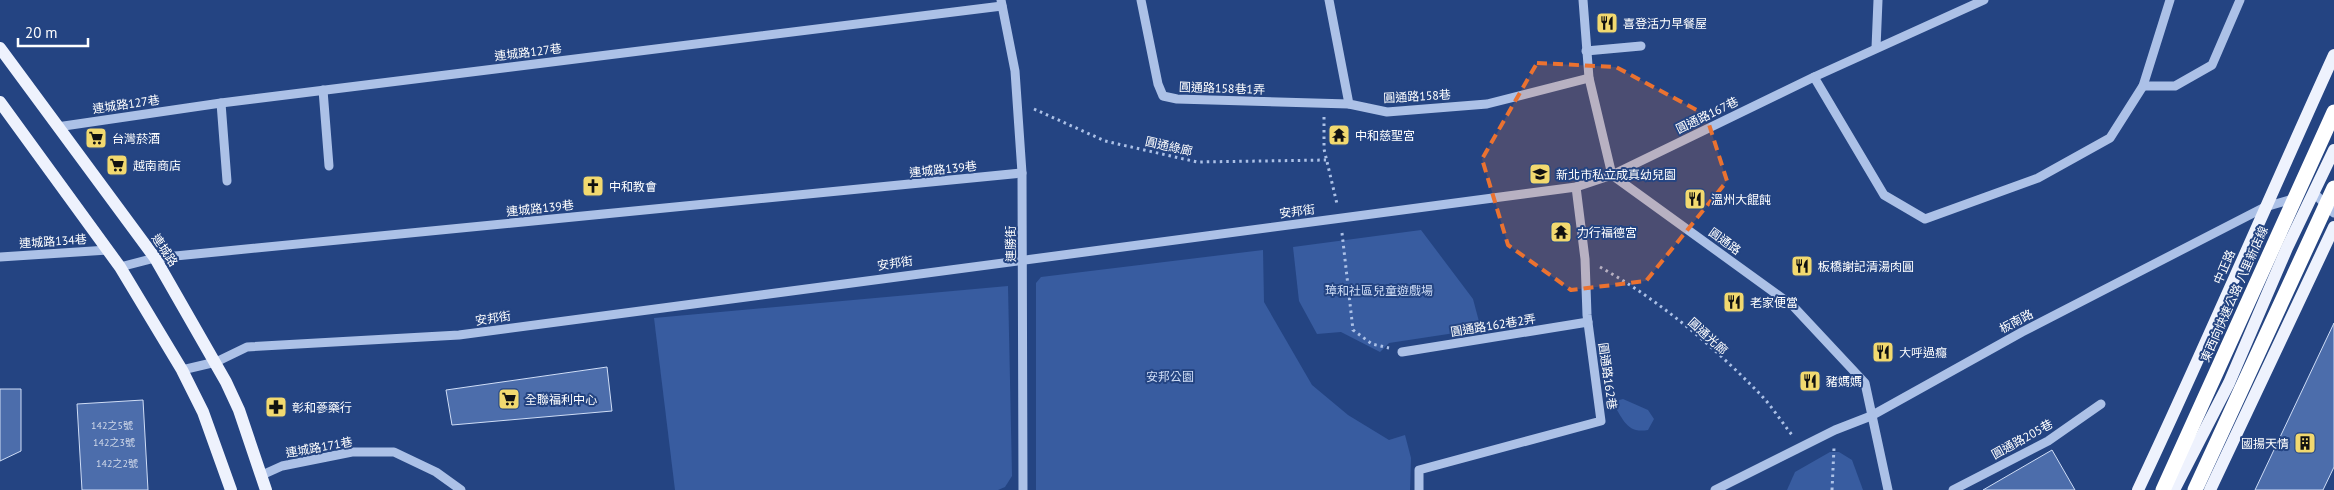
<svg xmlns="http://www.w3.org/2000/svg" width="2334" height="490" viewBox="0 0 2334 490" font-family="'PT Sans','Noto Sans TC',sans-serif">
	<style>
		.green { fill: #385ca0 }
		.building { fill: #4c6dab; stroke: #cfddf6 }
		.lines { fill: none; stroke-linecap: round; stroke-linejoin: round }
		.path { stroke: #acc1e7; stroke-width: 3; stroke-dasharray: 2.5 4; stroke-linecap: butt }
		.minor { stroke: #acc1e7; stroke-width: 9 }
		.major { stroke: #eef2fd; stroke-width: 12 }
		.highway-bridge { stroke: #fff; stroke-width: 15 }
		.marked { fill: #eb7230; fill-opacity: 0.2; stroke: #eb7230; stroke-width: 4; stroke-dasharray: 10 6; stroke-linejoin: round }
		.labels { text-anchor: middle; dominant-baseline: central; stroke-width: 4; stroke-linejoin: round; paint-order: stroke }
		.number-label { font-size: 10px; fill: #d2daea }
		.poi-label { font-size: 12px; fill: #fff; stroke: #244482; text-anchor: start }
		.street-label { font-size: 12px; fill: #fff; stroke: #244482 }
		.park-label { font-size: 12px; fill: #cfddf6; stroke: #244482 }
	</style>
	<rect width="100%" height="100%" fill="#244482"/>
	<g class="green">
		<polygon points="1421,230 1473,299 1481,329 1389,343 1380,352 1341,332 1317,334 1299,301 1293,247"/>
		<polygon points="1263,250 1264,302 1312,385 1348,415 1389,440 1405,435 1411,458 1410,490 1036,490 1036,283 1041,277"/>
		<polygon points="1008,286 1012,476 1005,487 998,490 675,490 654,318"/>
		<path d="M1623,399L1648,410L1654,419L1648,430C1626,434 1623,418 1612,402Z"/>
		<polygon points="1830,452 1839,452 1852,460 1863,490 1787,490 1795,472"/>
	</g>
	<g class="building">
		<polygon points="2334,323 2334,467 2323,490 2255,490"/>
		<polygon points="607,367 612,411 452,425 446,390"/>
		<polygon points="0,389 21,389 21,451 0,461"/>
		<polygon points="143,400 148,490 82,490 77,404"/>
		<polygon points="2052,450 2075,490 1983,490"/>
	</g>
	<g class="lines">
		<g class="path">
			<polyline points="1034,109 1105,141 1197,162 1326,160"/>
			<polyline points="1324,117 1324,149 1337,204"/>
			<polyline points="1342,233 1353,330 1372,344 1389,348"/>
			<path d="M1600,267C1659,300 1712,345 1759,393C1771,405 1781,421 1792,435"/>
			<polyline points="1832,490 1834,448"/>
		</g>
		<g class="minor">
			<polyline points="1001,0 1015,71 1022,173 1023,490"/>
			<polyline points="1141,0 1158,84 1163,96 1177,99 1349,104"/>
			<polyline points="1329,0 1349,104 1387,112 1487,104 1589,78"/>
			<polyline points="1583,0 1589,78 1612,175 1793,306 1865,383 1888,490"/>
			<polyline points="1876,48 1878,0"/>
			<polyline points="1586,51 1641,46"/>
			<polyline points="1814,77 1884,195 1925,219 2038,178 2110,138 2143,86 2170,0"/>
			<polyline points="2143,86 2175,86 2212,65 2240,0"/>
			<polyline points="323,90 329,166"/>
			<polyline points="221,103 227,181"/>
			<polyline points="57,127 221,103 1002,6"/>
			<polyline points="2314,193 2334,213"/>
			<polyline points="0,257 108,250"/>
			<polyline points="120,267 155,258 1022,173"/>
			<polyline points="1402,352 1588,322"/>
			<polyline points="182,370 216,362 247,347 459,335 1576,187 1612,175 1814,77 1984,0"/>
			<polyline points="262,475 282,466 352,452 394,452 436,472 461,490"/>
			<polyline points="1419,490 1419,470 1601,421 1587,315 1585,259 1576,187"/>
			<polyline points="1715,490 1835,430 1871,416 2022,332 2265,207 2296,198"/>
			<polyline points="1953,490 2048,441 2101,404"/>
		</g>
		<g class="major">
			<polyline points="0,48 155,258 226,382 239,410 266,490"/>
			<polyline points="0,102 120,267 182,370 203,412 231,490"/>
			<path d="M2138,490C2206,346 2268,200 2334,55"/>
			<polyline points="2174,490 2229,383 2287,248 2334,150"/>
			<polyline points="2210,490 2334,227"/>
		</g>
		<g class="highway-bridge">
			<polyline points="2163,490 2334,112"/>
			<polyline points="2195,490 2334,188"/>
		</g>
	</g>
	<path class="marked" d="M1537,63L1616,67L1706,115L1727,181L1646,281L1571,290L1508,245L1482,159Z"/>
	<defs>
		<g id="restaurant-square" transform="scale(1.125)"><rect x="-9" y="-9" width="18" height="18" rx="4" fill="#f2d96f" stroke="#244482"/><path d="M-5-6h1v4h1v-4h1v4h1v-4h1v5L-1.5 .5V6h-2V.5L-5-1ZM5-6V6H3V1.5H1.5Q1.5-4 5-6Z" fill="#111"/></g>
		<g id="temple-square" transform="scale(1.125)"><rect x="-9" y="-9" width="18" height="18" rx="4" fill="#f2d96f" stroke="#244482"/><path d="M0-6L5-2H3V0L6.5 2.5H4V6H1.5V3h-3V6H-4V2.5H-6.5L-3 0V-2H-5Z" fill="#111"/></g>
		<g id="supermarket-square" transform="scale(1.125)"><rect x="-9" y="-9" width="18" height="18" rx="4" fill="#f2d96f" stroke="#244482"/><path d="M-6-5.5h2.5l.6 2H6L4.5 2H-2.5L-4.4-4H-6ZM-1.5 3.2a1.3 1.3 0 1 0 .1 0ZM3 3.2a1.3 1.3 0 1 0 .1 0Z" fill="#111"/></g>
		<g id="school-square" transform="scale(1.125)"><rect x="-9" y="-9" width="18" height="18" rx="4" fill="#f2d96f" stroke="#244482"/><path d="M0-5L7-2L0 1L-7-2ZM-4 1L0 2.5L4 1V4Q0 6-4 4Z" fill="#111"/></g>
		<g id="church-square" transform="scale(1.125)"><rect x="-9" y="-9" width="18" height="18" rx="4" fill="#f2d96f" stroke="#244482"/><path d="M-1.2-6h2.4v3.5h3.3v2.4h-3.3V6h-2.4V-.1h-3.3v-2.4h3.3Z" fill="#111"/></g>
		<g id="pharmacy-square" transform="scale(1.125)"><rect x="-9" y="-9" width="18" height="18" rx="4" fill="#f2d96f" stroke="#244482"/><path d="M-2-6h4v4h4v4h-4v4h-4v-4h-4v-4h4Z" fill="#111"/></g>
		<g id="building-square" transform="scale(1.125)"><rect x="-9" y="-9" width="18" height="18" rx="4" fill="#f2d96f" stroke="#244482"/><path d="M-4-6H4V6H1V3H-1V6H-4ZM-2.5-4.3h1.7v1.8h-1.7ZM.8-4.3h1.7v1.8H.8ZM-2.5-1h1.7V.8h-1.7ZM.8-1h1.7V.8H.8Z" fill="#111"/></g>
	</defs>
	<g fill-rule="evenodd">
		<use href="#restaurant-square" x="1607" y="23"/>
		<use href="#temple-square" x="1339" y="135"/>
		<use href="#supermarket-square" x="96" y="138"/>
		<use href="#supermarket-square" x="117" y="165"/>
		<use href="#school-square" x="1540" y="174"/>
		<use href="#church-square" x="593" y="186"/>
		<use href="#restaurant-square" x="1695" y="199"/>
		<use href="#temple-square" x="1561" y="232"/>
		<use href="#restaurant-square" x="1802" y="266"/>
		<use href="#restaurant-square" x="1734" y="302"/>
		<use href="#restaurant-square" x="1883" y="352"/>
		<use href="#restaurant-square" x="1810" y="381"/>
		<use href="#supermarket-square" x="509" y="399"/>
		<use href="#pharmacy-square" x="276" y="407"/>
		<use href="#building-square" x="2305" y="443"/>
	</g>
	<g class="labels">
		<g class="number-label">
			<text x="112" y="425">142之5號</text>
			<text x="114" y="442">142之3號</text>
			<text x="117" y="463">142之2號</text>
		</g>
		<g class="poi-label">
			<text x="1623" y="23">喜登活力早餐屋</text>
			<text x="1355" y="135">中和慈聖宮</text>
			<text x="112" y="138">台灣菸酒</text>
			<text x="133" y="165">越南商店</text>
			<text x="1556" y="174">新北市私立成真幼兒園</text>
			<text x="609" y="186">中和教會</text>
			<text x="1711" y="199">溫州大餛飩</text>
			<text x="1577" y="232">力行福德宮</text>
			<text x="1818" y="266">板橋謝記清湯肉圓</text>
			<text x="1750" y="302">老家便當</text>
			<text x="1899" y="352">大呼過癮</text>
			<text x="1826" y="381">豬媽媽</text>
			<text x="525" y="399">全聯福利中心</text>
			<text x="292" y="407">彰和蔘藥行</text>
			<text x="2289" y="443" text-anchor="end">國揚天情</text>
		</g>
		<g class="street-label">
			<text transform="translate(528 52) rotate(-7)">連城路127巷</text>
			<text transform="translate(1222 88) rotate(2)">圓通路158巷1弄</text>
			<text transform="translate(1417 96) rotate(-3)">圓通路158巷</text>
			<text transform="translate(126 104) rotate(-8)">連城路127巷</text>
			<text transform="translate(1707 115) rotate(-26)">圓通路167巷</text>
			<text transform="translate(1169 146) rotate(13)">圓通綠廊</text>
			<text transform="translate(943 169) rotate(-6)">連城路139巷</text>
			<text transform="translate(540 208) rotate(-6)">連城路139巷</text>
			<text transform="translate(1297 211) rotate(-7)">安邦街</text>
			<text transform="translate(53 241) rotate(-4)">連城路134巷</text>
			<text transform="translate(1725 241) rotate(36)">圓通路</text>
			<text transform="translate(1010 244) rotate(-90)">連勝街</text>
			<text transform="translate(165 250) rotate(56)">連城路</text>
			<text transform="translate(895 263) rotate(-8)">安邦街</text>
			<text transform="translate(2224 267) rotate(-67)">中正路</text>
			<text transform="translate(2234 294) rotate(-66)">東西向快速公路 八里新店線</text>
			<text transform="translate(493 318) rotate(-8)">安邦街</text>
			<text transform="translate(2016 321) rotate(-28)">板南路</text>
			<text transform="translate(1493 325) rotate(-9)">圓通路162巷2弄</text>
			<text transform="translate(1708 336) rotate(42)">圓通光廊</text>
			<text transform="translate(1608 376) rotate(82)">圓通路162巷</text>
			<text transform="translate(2022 439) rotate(-29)">圓通路205巷</text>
			<text transform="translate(319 447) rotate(-10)">連城路171巷</text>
		</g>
		<g class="park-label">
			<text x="1379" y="290">璋和社區兒童遊戲場</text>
			<text x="1170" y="376">安邦公園</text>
		</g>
	</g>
	<path d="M18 38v8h70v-8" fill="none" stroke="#ffffff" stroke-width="2.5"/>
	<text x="25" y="38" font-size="15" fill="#ffffff" stroke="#244482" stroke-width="4" paint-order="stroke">20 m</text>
</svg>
